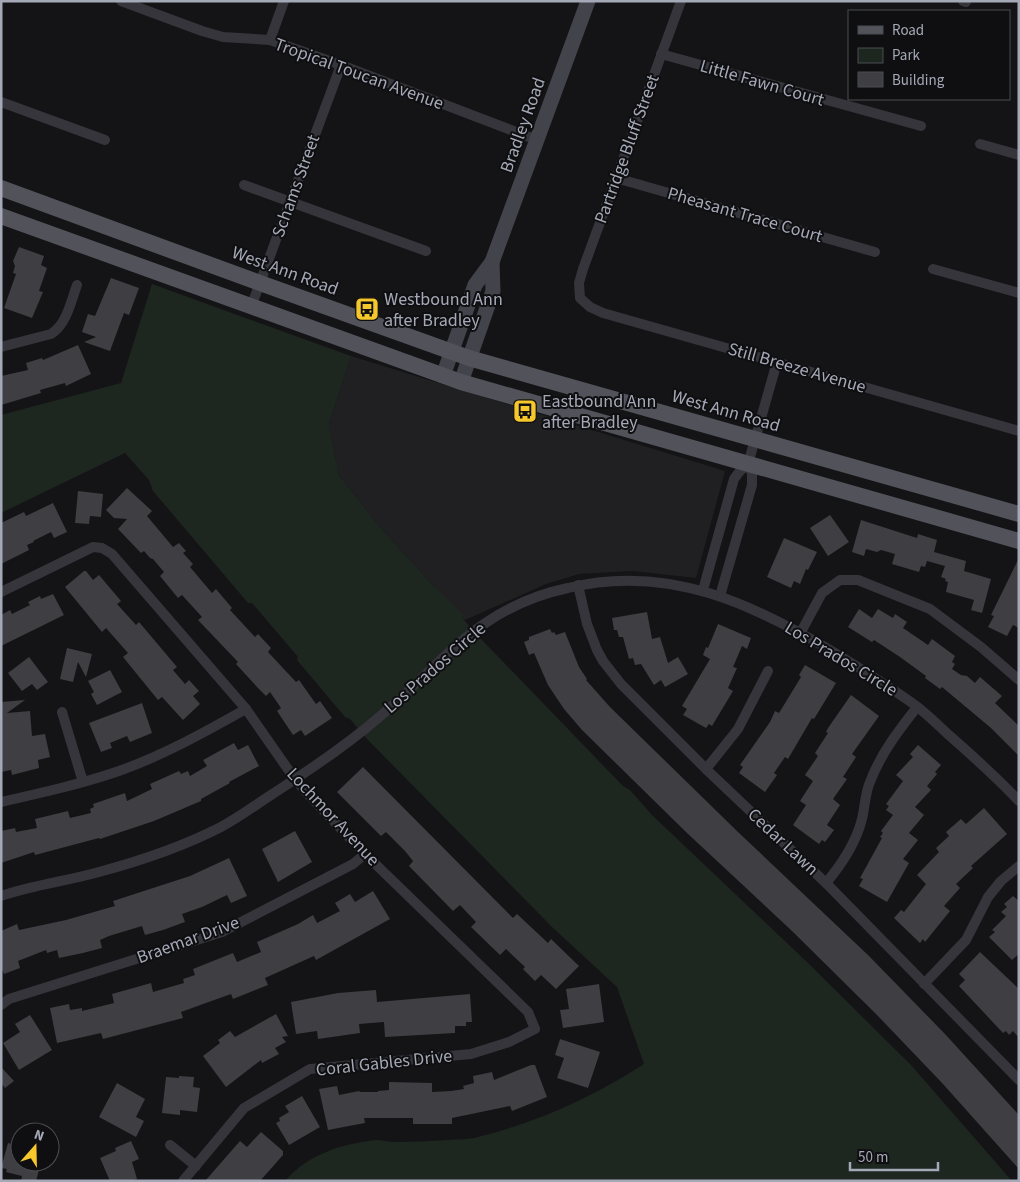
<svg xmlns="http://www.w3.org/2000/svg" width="1020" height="1182" viewBox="0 0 1020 1182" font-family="'Source Sans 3',sans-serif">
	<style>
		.built { fill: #202023 }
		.green { fill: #1e2620 }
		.building { fill: #3e3e43 }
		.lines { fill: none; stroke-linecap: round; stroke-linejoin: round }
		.street { stroke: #35353b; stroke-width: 10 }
		.secondary { stroke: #43444b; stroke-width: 15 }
		.primary { stroke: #51525a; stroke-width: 16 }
		.labels { text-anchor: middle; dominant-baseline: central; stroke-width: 4; stroke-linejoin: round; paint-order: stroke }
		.street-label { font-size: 18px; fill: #a5a9b7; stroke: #0f0f11 }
		.poi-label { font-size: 18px; fill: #a5a9b7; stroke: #0f0f11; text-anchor: start }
	</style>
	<rect width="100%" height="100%" fill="#141416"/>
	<polygon class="built" points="351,356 725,471 696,578 632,571 579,574 546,584 465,620 380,527 339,475 329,424"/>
	<path class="green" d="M152,284L351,356L329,424L339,475L380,527L433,585L462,614L464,620L484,642L623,786L630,790L652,815L807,962L911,1065L1012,1181H285C308,1154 342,1144 376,1140C382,1140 389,1142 395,1142C413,1142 430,1141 448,1140C458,1139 469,1140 478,1137C538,1122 593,1097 644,1064L617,987L552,927L368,740L350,719L345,717L297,660L298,657L252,603H248L153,491L149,480L125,453L1,513V415L121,383Z"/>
	<g class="building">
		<polygon points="19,247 44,256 41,265 47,268 39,291 43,292 32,318 4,308 16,274 13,273 15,266 13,261"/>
		<polygon points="111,278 139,288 129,315 124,313 110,351 84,342 96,337 82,332 88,314 95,316"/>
		<polygon points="78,345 91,374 66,386 65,383 40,390 41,393 1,405 1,376 28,370 26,363 42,358 43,360"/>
		<polygon points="127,488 152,511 147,516 173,547 179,543 186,551 183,553 193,564 190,567 212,593 216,589 232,608 230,610 255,637 258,634 271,648 268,652 296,682 299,680 316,704 320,701 332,718 305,736 301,730 293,735 277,711 281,708 270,692 266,696 258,688 236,664 238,662 198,620 202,617 182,595 178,598 160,576 164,572 153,559 150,558 144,551 141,553 118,529 127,519 114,518 106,510"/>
		<polygon points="78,491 103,494 101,517 90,516 89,524 75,523"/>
		<polygon points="53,503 67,532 54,538 51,532 33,541 34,542 27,545 29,550 1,564 1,523 24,512 26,516"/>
		<polygon points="830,515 849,542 828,556 810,528"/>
		<polygon points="861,520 917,538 918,534 937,540 934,552 966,561 964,571 991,579 982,613 971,610 974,600 946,592 948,582 945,581 946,579 941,577 945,566 927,561 925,567 921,566 919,572 892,564 895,554 881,550 877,552 866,549 864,556 852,552"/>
		<polygon points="784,538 817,552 808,570 806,569 800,584 794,581 791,588 767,577"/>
		<polygon points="1019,558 1019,628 1013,625 1007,636 988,627 994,616 991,615"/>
		<polygon points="84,571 86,571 93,580 99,575 121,601 117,604 136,625 139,622 177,667 173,670 185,684 189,680 199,691 193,696 200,704 183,720 162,697 158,700 123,657 128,653 106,628 102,632 65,587"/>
		<polygon points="53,594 64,615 1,646 1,615 10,610 12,614 30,605 28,602 40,596 41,599"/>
		<polygon points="859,609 872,618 878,609 893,618 895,614 907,622 903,628 928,645 932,639 955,656 952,662 955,664 952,669 961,675 967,676 975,683 980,677 1002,696 995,703 1019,726 1019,756 991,728 942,687 940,689 925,678 926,676 900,657 874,640 872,642 848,627"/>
		<polygon points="647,612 652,639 660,637 668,663 678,657 688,674 665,687 661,680 654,685 641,664 635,665 633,658 629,659 623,637 619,637 617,630 614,630 612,618"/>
		<polygon points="718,624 751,638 747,649 742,646 733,667 737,668 728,688 733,691 712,726 709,724 706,728 683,715 687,709 682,706 710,659 703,655 706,647 708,648"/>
		<polygon points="550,629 552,633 554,632 556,635 565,632 579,667 587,679 586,680 610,707 738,832 869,956 945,1034 1019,1115 1019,1169 943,1084 877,1015 792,931 687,833 582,730 564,709 548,685 534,653 529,655 524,642 529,640 529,637"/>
		<polygon points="67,648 92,654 86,677 78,662 73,682 60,679"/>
		<polygon points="29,657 48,682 37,690 32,684 22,691 8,673"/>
		<polygon points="805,665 836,683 814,719 812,718 788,759 785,757 774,773 777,775 765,792 739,773 743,767 740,765 770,722 775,711 779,713 801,677 799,675"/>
		<polygon points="110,670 122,692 97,705 91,694 94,692 88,681"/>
		<polygon points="851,695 879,716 852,754 856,757 843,777 847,779 833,799 840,805 827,825 834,830 825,842 822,840 819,844 793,825 806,805 800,801 813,781 805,775 818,756 815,753 828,733 826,732 828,728"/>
		<polygon points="25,700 7,713 30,711 32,736 45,734 50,757 38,760 39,768 12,775 11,770 1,772 1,702"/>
		<polygon points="142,703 152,733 130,742 127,736 110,743 112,748 101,752 89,723"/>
		<polygon points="234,743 238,750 248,745 259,766 229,782 230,783 201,799 201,801 154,821 100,839 99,838 35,855 34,852 1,863 1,831 15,828 16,832 37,828 35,819 68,811 70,818 91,813 90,809 94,807 93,804 125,793 127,801 152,789 150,784 179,771 181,774 188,771 190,776 207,766 203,760"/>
		<polygon points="918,745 941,765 935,772 937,774 927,786 931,790 915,807 924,815 909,833 918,840 903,859 909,863 887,902 859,886 863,879 860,878 882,838 880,837 883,833 881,831 893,815 886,810 889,806 886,804 903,781 896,775 913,757 910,754"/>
		<polygon points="363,767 513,918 517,914 548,943 551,939 579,966 556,989 541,975 535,981 523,969 525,967 506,949 500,955 471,927 476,922 460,905 453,911 409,866 413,861 405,851 386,832 381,836 337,792"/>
		<polygon points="984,808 1007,834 971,866 973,868 956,884 960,888 944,906 950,911 925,942 923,939 920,943 894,918 901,910 904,912 926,884 917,875 939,852 936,848 949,836 946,832 961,819 966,824"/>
		<polygon points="295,831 312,862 278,882 262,849"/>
		<polygon points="229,858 247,896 231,903 227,895 202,907 182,914 185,922 163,930 145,935 142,926 109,936 100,940 102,948 83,953 59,958 57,950 47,953 46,950 18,961 20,968 4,974 1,967 1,931 17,924 19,930 66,920 115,906 113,901 190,876"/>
		<polygon points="373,891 390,919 316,960 314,956 265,978 268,985 233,999 231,994 181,1012 183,1018 145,1028 103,1039 101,1033 57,1043 50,1008 69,1004 70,1010 82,1008 82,1011 114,1003 112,994 151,983 153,992 184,983 183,979 195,975 193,969 233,953 237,962 261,952 257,942 298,924 313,915 317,923 340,911 335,903 350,894 355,902"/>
		<polygon points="1013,896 1019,901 1019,954 1012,960 989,937 995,932 992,930 1006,916 1001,912 1007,907 1004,904"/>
		<polygon points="980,952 1019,989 1019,1038 1013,1031 1009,1035 1006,1031 1003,1033 959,986 965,980 959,974"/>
		<polygon points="599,984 604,1022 563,1028 560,1010 569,1009 566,989"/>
		<polygon points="376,990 377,1002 470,994 472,1022 466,1022 466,1026 455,1026 455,1033 385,1037 384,1022 359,1024 360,1033 318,1039 317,1031 296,1034 291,1002 338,993"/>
		<polygon points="276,1014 288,1036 282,1037 286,1042 275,1048 279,1054 262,1063 261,1060 226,1087 203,1056 220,1043 218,1040 230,1031 235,1037"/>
		<polygon points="30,1015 52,1050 19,1070 3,1043 20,1032 15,1024"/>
		<polygon points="560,1039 600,1052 588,1088 557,1078 564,1058 555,1055"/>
		<polygon points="531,1065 535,1065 547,1097 512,1111 510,1106 452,1118 452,1124 413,1124 413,1118 364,1118 365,1123 328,1130 319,1089 337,1086 339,1095 359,1091 360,1092 378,1092 378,1091 389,1090 389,1082 432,1083 432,1092 451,1091 464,1089 463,1086 474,1083 473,1076 492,1072 494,1080"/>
		<polygon points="1,1067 14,1081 5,1088 1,1083"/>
		<polygon points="179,1076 194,1077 193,1087 200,1088 197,1112 180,1110 180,1115 162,1113 166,1077 179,1078"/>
		<polygon points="117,1083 145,1099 136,1117 144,1121 136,1137 99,1117"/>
		<polygon points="302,1096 320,1127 289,1145 276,1123 280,1121 279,1118 289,1112 285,1106"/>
		<polygon points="261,1132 283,1151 283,1155 260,1181 205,1181 240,1141 247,1147"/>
		<polygon points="131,1141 139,1159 132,1162 137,1179 131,1181 110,1181 100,1158 116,1151 115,1148"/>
		<polygon points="8,1143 20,1146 20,1162 37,1162 35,1169 39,1170 36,1181 21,1181 22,1176 6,1172 7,1169 1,1168"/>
	</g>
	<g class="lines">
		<g class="street">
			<polyline points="121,1 202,31 223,37 270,40 341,65 537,140"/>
			<polyline points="681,1 583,269 579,283 580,298 590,307 603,313 1019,431"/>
			<polyline points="963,1 966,2"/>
			<polyline points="270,40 284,1"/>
			<polyline points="661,54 921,126"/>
			<polyline points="1,102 105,140"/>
			<polyline points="980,144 1019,155"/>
			<polyline points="616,178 875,252"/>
			<polyline points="244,185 426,251"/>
			<polyline points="933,269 1019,293"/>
			<polyline points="251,307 341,65"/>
			<path d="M1,347L51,334C67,324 71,301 77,285"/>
			<polyline points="578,585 587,624 597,650 603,661 621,684 706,769 826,883 1019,1080"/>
			<polyline points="703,590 734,479 740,471 748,464"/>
			<polyline points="1,592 93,547 102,548 112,554 246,709 292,775 306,792 365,854 528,1012 535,1029 509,1042 471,1054 310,1069 244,1108 183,1181"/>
			<polyline points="720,596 752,485 752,474 748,464 777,362"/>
			<polyline points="801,632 822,593 840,580 858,580 930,609 981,647 1019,680"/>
			<polyline points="62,712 83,782"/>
			<polyline points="706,769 738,729 768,671"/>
			<path d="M1,802C41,793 81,784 119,771C164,755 205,732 246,709"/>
			<path d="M826,883C842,864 856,843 862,819C865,807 865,793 870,782C881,753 899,730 917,707"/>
			<path d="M1,896C33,885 67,881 99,872C140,861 182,847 221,827C238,818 254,806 271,795C314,767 356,739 394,704C425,677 452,645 487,622C511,606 539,594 568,588C669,563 756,605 840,656C866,672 891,688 915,705C927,714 939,726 950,736C974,757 997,778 1019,801"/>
			<polyline points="924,984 966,940 988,897 1001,881 1019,866"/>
			<polyline points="1,1005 9,999 222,932 353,864 365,854"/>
			<polyline points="170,1145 196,1166"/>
		</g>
		<g class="secondary">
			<polyline points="443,376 475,285 492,262 588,1"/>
			<polyline points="461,382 493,291 492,262"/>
		</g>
		<g class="primary">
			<polyline points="1,188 260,283 469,358 1019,514"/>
			<polyline points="1,216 461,382 1019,541"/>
		</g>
	</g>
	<defs>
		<g id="bus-square" transform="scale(1.25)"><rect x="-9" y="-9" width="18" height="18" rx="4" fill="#f6c82c" stroke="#0f0f11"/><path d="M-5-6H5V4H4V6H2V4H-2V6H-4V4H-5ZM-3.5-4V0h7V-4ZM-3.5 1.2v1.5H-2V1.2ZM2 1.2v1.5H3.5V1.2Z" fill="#111"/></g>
	</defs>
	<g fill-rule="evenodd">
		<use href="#bus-square" x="367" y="309"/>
		<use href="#bus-square" x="525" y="411"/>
	</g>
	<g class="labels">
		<g class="street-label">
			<text transform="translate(359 74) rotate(20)">Tropical Toucan Avenue</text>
			<text transform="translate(762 83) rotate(16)">Little Fawn Court</text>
			<text transform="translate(523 125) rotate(-70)">Bradley Road</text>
			<text transform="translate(627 149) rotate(-70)">Partridge Bluff Street</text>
			<text transform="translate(296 186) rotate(-70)">Schams Street</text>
			<text transform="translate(745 215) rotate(16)">Pheasant Trace Court</text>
			<text transform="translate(285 271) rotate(20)">West Ann Road</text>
			<text transform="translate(797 368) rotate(16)">Still Breeze Avenue</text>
			<text transform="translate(726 411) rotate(16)">West Ann Road</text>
			<text transform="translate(841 659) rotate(31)">Los Prados Circle</text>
			<text transform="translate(435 668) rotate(-41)">Los Prados Circle</text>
			<text transform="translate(333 817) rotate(47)">Lochmor Avenue</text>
			<text transform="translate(783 842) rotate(43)">Cedar Lawn</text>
			<text transform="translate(188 940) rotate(-20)">Braemar Drive</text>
			<text transform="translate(384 1063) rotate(-6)">Coral Gables Drive</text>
		</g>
		<g class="poi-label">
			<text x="384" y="299">Westbound Ann<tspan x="384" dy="21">after Bradley</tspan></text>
			<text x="542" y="401">Eastbound Ann<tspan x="542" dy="21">after Bradley</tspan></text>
		</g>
	</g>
	<rect width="1020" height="1182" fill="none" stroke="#a5a9b7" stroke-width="5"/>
	<rect x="848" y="10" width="162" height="90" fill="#0f0f11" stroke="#4b4d53"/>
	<rect x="858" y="26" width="25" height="8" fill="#51525a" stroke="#4b4d53"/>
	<text x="892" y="35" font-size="15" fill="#a5a9b7">Road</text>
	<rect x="858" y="48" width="25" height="15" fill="#1e2620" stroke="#4b4d53"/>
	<text x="892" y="60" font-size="15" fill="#a5a9b7">Park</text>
	<rect x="858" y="72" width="25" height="15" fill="#3e3e43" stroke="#4b4d53"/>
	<text x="892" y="85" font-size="15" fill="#a5a9b7">Building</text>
	<g transform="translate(35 1147) rotate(20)"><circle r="24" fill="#0f0f11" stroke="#4b4d53"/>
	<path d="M0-4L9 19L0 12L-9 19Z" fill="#f6c82c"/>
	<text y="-8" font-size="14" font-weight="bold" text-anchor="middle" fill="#a5a9b7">N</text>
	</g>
	<path d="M850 1162v8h88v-8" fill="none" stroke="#a5a9b7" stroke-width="2.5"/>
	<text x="858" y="1162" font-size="15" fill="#a5a9b7" stroke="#0f0f11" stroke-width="4" paint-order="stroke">50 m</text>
</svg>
